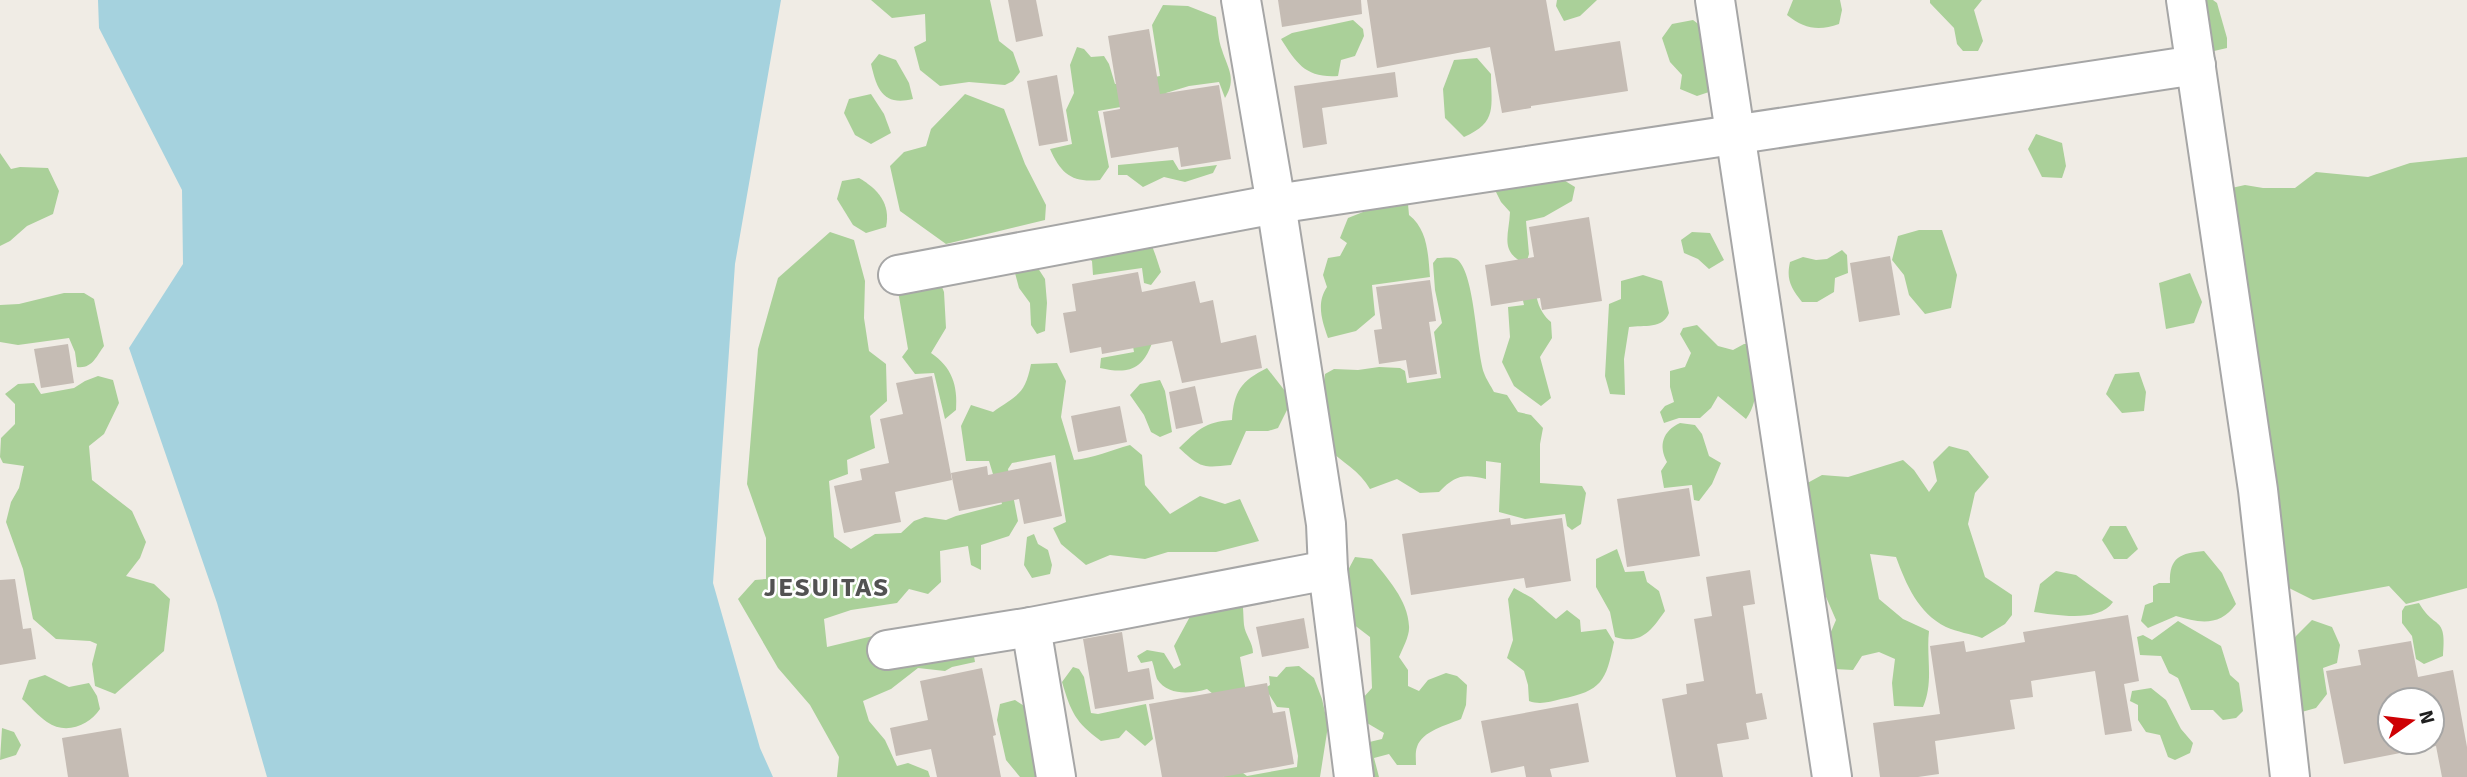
<svg xmlns="http://www.w3.org/2000/svg" width="2467" height="777" viewBox="0 0 2467 777" font-family="Signika,sans-serif">
	<style>
		.forest { fill: #aad099 }
		.water { fill: #a5d2de }
		.building { fill: #c5bcb4; fill-rule: evenodd }
		.lines { fill: none; stroke-linecap: round; stroke-linejoin: round }
		.minor-casing { stroke: #a6a6a6; stroke-width: 42 }
		.minor { stroke: #fff; stroke-width: 38 }
		.labels { text-anchor: middle; dominant-baseline: central; stroke-width: 5; stroke-linejoin: round; paint-order: stroke }
		.district-label { font-size: 26px; font-weight: bold; letter-spacing: 2px; fill: #525252; stroke: #fff }
	</style>
	<rect width="100%" height="100%" fill="#f0ece5"/>
	<g class="forest">
		<polygon points="871,0 990,0 999,41 1013,52 1020,72 1013,81 1005,85 969,82 940,86 920,70 914,47 926,41 925,14 892,18"/>
		<polygon points="1557,0 1597,0 1580,16 1564,21 1556,6"/>
		<path d="M1793,0H1840L1842,10L1839,24C1819,31 1804,29 1787,15Z"/>
		<polygon points="1930,0 1982,0 1974,10 1983,41 1978,51 1963,51 1957,44 1954,28 1930,3"/>
		<polygon points="2187,0 2213,0 2217,3 2227,38 2227,48 2214,51 2203,41"/>
		<path d="M1163,5L1188,6L1216,17C1218,27 1218,40 1222,50C1228,69 1237,79 1225,98L1219,82L1189,86L1166,93V99L1098,111L1109,167L1100,180C1072,183 1061,174 1050,149L1072,144L1066,110L1074,93L1070,65L1077,47L1084,49L1091,57L1104,56L1109,64L1115,84L1160,76L1152,25Z"/>
		<path d="M1353,20L1363,29L1364,36L1355,56L1341,60L1338,76C1306,78 1297,64 1281,39L1292,33Z"/>
		<polygon points="1693,20 1705,29 1712,91 1697,96 1680,89 1682,75 1670,62 1662,38 1672,24"/>
		<path d="M879,54L896,60L909,83L913,99C883,106 877,90 871,64Z"/>
		<path d="M1477,58L1491,74C1491,107 1498,122 1464,137L1445,118L1443,89L1454,60Z"/>
		<polygon points="871,94 884,114 891,133 871,144 855,135 844,113 849,99"/>
		<polygon points="965,94 1004,109 1025,164 1046,205 1045,220 946,244 900,211 890,166 904,152 926,146 931,129"/>
		<polygon points="2036,134 2062,143 2066,166 2062,178 2042,177 2028,149"/>
		<polygon points="0,153 11,169 20,167 48,168 59,191 53,214 27,226 10,241 0,246"/>
		<polygon points="2467,157 2467,588 2406,604 2389,586 2313,600 2281,584 2218,191 2245,185 2263,188 2295,188 2316,172 2368,177 2410,163"/>
		<polygon points="1173,160 1179,170 1217,165 1213,173 1185,182 1164,177 1143,187 1127,175 1118,175 1118,165"/>
		<path d="M859,178C878,189 891,204 886,227L866,233L853,225L837,199L842,181Z"/>
		<path d="M1562,179L1575,187L1572,201L1544,217L1526,221L1529,254L1526,264C1499,252 1509,236 1510,212L1501,202L1494,188Z"/>
		<path d="M1375,185L1407,193L1409,215C1428,230 1428,254 1430,277L1372,285L1375,315L1356,331L1328,338C1322,321 1316,303 1327,287L1323,275L1328,258L1340,256L1347,243L1340,238L1348,218L1368,210Z"/>
		<path d="M1109,215C1149,230 1148,232 1161,272L1151,285L1144,283L1142,268L1093,275L1092,261L1081,253L1091,221Z"/>
		<polygon points="1919,230 1942,230 1957,275 1951,308 1925,314 1909,295 1904,275 1892,260 1898,236"/>
		<path d="M830,232L854,240L865,281L864,318L869,351L886,364L887,401L870,416L875,448L847,460L848,474L829,481L834,537L851,549L875,534L901,533L914,521L925,517L946,520L956,516L1002,504L989,461H966L961,426L971,405L993,412C1017,395 1025,395 1031,364L1057,363L1066,381L1061,417L1074,460C1094,458 1111,450 1130,445L1142,455L1145,485L1170,514L1200,496L1225,504L1240,499L1259,541L1216,552H1168L1145,559L1110,555L1086,565L1061,544L1053,528L1066,522L1055,455L1012,463L1008,469L1018,521L1009,536L981,545V570L971,565L968,546L940,551L941,582L928,594L909,589L897,603L851,610L824,619L827,647L877,635L971,640L975,662L952,667L945,671L918,668L891,689L863,701L869,721L885,740L897,766L908,763L928,771L930,777H837L839,757L810,705L778,668L738,599L755,580L766,579V538L747,484L758,349L778,278Z"/>
		<polygon points="1692,232 1710,233 1724,260 1709,269 1698,259 1684,253 1681,240"/>
		<path d="M1842,250L1847,255L1848,273L1835,278L1834,292L1817,302H1802C1791,288 1786,280 1790,262L1803,257L1816,260L1827,259Z"/>
		<polygon points="1011,258 1032,259 1045,279 1047,303 1045,331 1037,334 1031,325 1030,303 1019,288"/>
		<path d="M1437,258C1443,258 1453,256 1458,260C1475,276 1476,348 1484,373C1486,379 1491,386 1494,392L1507,395L1518,412L1531,415L1543,428L1540,444V483L1582,486L1586,493L1581,524L1572,530L1567,526L1565,514L1525,519L1499,512L1501,463L1486,461V479C1463,474 1456,475 1439,492L1420,493L1397,479L1370,489C1360,471 1342,462 1327,448L1331,424L1321,404L1325,374L1334,369L1358,370L1379,367L1400,368L1405,371L1407,383L1441,378L1434,332L1442,323L1435,290L1433,263Z"/>
		<polygon points="2190,273 2202,302 2194,323 2166,329 2159,283"/>
		<path d="M1643,275L1662,281L1669,313C1663,329 1644,325 1629,327L1624,359L1625,395L1610,394L1605,376L1609,304L1621,299V281Z"/>
		<path d="M918,276L942,287L944,292L946,328L931,353C952,367 958,386 956,410L945,419L934,373L915,374L902,357L908,349L898,291Z"/>
		<path d="M1534,278C1536,296 1537,310 1551,322L1552,338L1540,357L1551,398L1541,406L1514,386L1502,362L1510,337L1508,307L1524,305L1518,279Z"/>
		<path d="M64,293H84L94,299L104,346C96,357 92,369 77,367L75,352L69,338L18,345L0,342V305L19,304Z"/>
		<path d="M1697,325L1718,346L1733,350L1744,344H1754C1755,368 1762,398 1746,419L1718,396L1711,408L1700,418H1679L1664,423L1660,412L1665,406L1674,402L1670,387V371L1685,367L1691,353L1680,334L1683,328Z"/>
		<path d="M1130,330L1152,343C1142,371 1127,374 1100,368L1101,358L1134,352Z"/>
		<path d="M1267,368L1292,400L1278,428L1268,431H1246L1231,465C1202,468 1201,468 1179,448C1198,430 1204,422 1232,420C1234,391 1241,381 1267,368Z"/>
		<polygon points="2139,372 2146,392 2144,411 2122,413 2106,394 2115,374"/>
		<polygon points="98,376 113,380 119,403 104,434 89,446 92,480 132,511 146,542 140,558 126,576 154,584 170,599 164,651 115,694 95,686 92,664 97,644 90,641 56,639 33,619 23,569 6,522 11,502 19,488 24,466 3,463 0,457 1,438 15,424 15,404 5,394 18,384 34,383 41,394 74,388 85,381"/>
		<polygon points="1160,380 1165,391 1172,432 1160,437 1151,432 1144,415 1130,395 1140,384"/>
		<path d="M1680,423L1695,425L1702,434L1709,456L1721,463L1712,484L1699,501L1694,500L1692,485L1664,488L1661,471L1667,462C1658,445 1663,431 1680,423Z"/>
		<path d="M1949,446L1968,451L1989,477L1975,493L1968,524L1985,577L2012,595V615L2005,624L1982,638C1971,634 1957,632 1946,627C1918,613 1906,584 1896,557L1870,554L1879,599L1903,619L1929,631C1926,657 1934,682 1923,707L1894,706L1892,683L1895,659L1879,652L1862,656L1853,670L1834,669L1827,641L1836,620L1820,583L1802,486L1822,475L1848,477L1903,460L1914,470L1929,492L1937,481L1933,462Z"/>
		<polygon points="2110,526 2126,526 2138,549 2127,559 2114,559 2102,540"/>
		<polygon points="1034,534 1038,544 1048,550 1052,565 1050,574 1032,578 1024,565 1027,537"/>
		<path d="M1617,549L1625,572L1644,571L1647,582L1659,591L1665,611C1651,631 1641,645 1615,637L1610,612L1596,587V559Z"/>
		<path d="M2204,551L2222,573L2236,604C2220,627 2199,623 2176,616L2148,628L2141,621L2145,605L2153,602V586L2159,583H2170C2169,557 2181,553 2204,551Z"/>
		<path d="M1355,557L1372,559C1387,578 1408,600 1409,626C1410,635 1403,648 1399,657L1408,670V686L1419,691L1428,680L1446,673L1457,676L1467,685L1466,705L1461,719C1447,725 1422,731 1417,747C1415,752 1416,760 1416,765H1397L1389,754L1374,758L1379,777H1362L1361,744L1382,739L1384,733L1367,723L1362,699L1372,688L1370,637L1353,624L1346,574Z"/>
		<path d="M2056,571L2076,575L2113,602C2099,623 2056,615 2034,612L2040,584Z"/>
		<path d="M1514,588L1532,598L1556,619L1567,610L1580,620L1581,632L1606,629L1614,642C1606,681 1602,691 1561,699C1549,702 1540,705 1529,701L1528,685L1524,671L1507,658L1513,640L1508,599Z"/>
		<path d="M1240,594C1244,605 1243,614 1244,625C1245,635 1253,642 1253,653L1240,657L1246,692L1213,694L1207,689C1191,694 1168,696 1157,679C1155,674 1154,666 1152,661L1141,663L1137,656L1147,650L1164,653L1174,669L1181,665L1174,646L1193,611Z"/>
		<path d="M2419,603C2435,631 2447,614 2443,656L2424,664L2416,659L2412,636L2402,623V611L2405,606Z"/>
		<polygon points="2312,620 2332,627 2340,645 2337,663 2323,668 2327,694 2316,708 2298,713 2286,652 2296,636"/>
		<polygon points="2178,621 2221,646 2230,675 2239,683 2243,711 2236,718 2223,720 2213,710 2191,710 2178,678 2169,673 2161,656 2140,655 2137,637 2143,635 2152,640"/>
		<polygon points="1299,666 1314,678 1322,699 1328,726 1320,777 1222,777 1239,770 1247,776 1297,767 1298,756 1289,708 1277,707 1265,688 1270,685 1269,676 1277,677 1286,667"/>
		<path d="M1073,667L1079,669L1084,677L1091,713L1098,714L1146,704L1153,739L1145,746L1126,730L1119,738L1101,741C1075,722 1071,712 1062,682Z"/>
		<path d="M45,675L69,687L89,683L97,696L100,709C89,726 65,735 47,722C38,716 30,706 22,699L29,680Z"/>
		<polygon points="2151,688 2166,700 2181,729 2193,743 2190,753 2175,760 2168,757 2160,735 2146,732 2138,720 2138,705 2130,701 2132,691"/>
		<polygon points="1015,700 1029,709 1031,746 1038,777 1020,777 1006,760 997,720 1000,704"/>
		<polygon points="2,728 14,732 21,745 16,755 0,760"/>
	</g>
	<polygon class="water" points="98,0 781,0 735,264 713,583 760,748 773,777 267,777 217,603 129,348 183,264 182,190 99,28"/>
	<g class="building">
		<polygon points="1008,0 1036,0 1043,36 1016,42"/>
		<polygon points="1278,0 1361,0 1362,14 1282,27"/>
		<polygon points="1367,0 1546,0 1555,51 1620,41 1628,91 1531,106 1531,108 1502,113 1490,47 1377,68"/>
		<polygon points="1149,29 1160,94 1219,85 1231,159 1181,167 1178,147 1111,158 1103,112 1120,109 1108,36"/>
		<polygon points="1395,72 1398,97 1322,108 1327,144 1303,148 1294,86"/>
		<polygon points="1057,75 1068,141 1039,146 1027,81"/>
		<polygon points="1589,217 1602,301 1542,310 1540,298 1491,306 1485,265 1534,257 1529,227"/>
		<polygon points="1890,256 1900,315 1859,322 1850,263"/>
		<polygon points="1138,272 1142,292 1195,281 1200,303 1213,300 1221,343 1256,335 1262,368 1182,383 1172,341 1102,354 1101,347 1070,353 1063,313 1076,311 1072,284"/>
		<polygon points="1430,280 1436,321 1429,322 1437,374 1409,378 1406,360 1379,364 1374,330 1382,329 1376,287"/>
		<polygon points="68,344 74,383 41,388 34,349"/>
		<polygon points="932,376 952,480 895,492 901,522 844,533 834,486 862,480 860,469 889,463 880,419 903,414 896,383"/>
		<polygon points="1195,386 1203,423 1176,429 1169,392"/>
		<polygon points="1120,406 1127,442 1078,452 1071,416"/>
		<polygon points="1051,462 1062,516 1024,524 1019,499 959,511 951,473 987,466 988,475"/>
		<polygon points="1689,488 1700,556 1627,567 1617,499"/>
		<polygon points="1510,518 1511,525 1562,518 1571,581 1526,588 1524,578 1411,595 1402,534"/>
		<polygon points="1750,570 1755,604 1743,606 1756,694 1762,693 1767,719 1746,723 1749,739 1717,744 1723,777 1676,777 1662,699 1687,694 1686,684 1704,681 1694,619 1712,616 1706,577"/>
		<polygon points="15,579 23,629 31,628 36,659 0,665 0,580"/>
		<polygon points="2128,615 2139,681 2124,684 2132,731 2105,735 2095,671 2031,681 2033,697 2010,700 2015,729 1935,741 1939,774 1918,777 1880,777 1873,723 1940,714 1930,646 1964,641 1966,652 2025,642 2023,632"/>
		<polygon points="1304,618 1309,648 1262,657 1256,627"/>
		<polygon points="1122,632 1128,672 1149,668 1154,699 1095,709 1083,639"/>
		<path d="M2411,641L2418,677L2453,670L2467,747V777H2442L2436,746L2344,764L2326,671L2361,665L2358,650ZM2390,700H2432V742H2390Z"/>
		<polygon points="982,668 996,735 993,736 1001,777 937,777 931,749 896,756 890,728 928,720 920,681"/>
		<polygon points="1267,683 1273,713 1285,711 1294,764 1223,777 1162,777 1149,704"/>
		<polygon points="1578,703 1589,762 1550,769 1552,777 1526,777 1524,766 1491,773 1481,721"/>
		<polygon points="121,728 129,777 68,777 62,738"/>
	</g>
	<g class="lines">
		<g class="minor-casing">
			<g id="minor">
				<polyline points="1241,0 1276,204 1326,524 1328,570 1354,777"/>
				<polyline points="1715,0 1832,777"/>
				<polyline points="2186,0 2258,490 2290,777"/>
				<polyline points="898,275 1276,204 2196,65"/>
				<polyline points="1031,627 1056,777"/>
				<polyline points="887,650 1031,627 1328,570"/>
			</g>
		</g>
		<use href="#minor" class="minor"/>
	</g>
	<g class="labels">
		<g class="district-label">
			<text x="827" y="588">JESUITAS</text>
		</g>
	</g>
	<g transform="translate(2411 721) rotate(76)"><circle r="33" fill="#ffffff" stroke="#a5a5a5" stroke-width="2"/>
	<path d="M0-5L12 26L0 18L-12 26Z" fill="#ce0004"/>
	<text y="-10" font-size="19" font-weight="bold" text-anchor="middle" fill="#1f1f1f">N</text>
	</g>
</svg>
